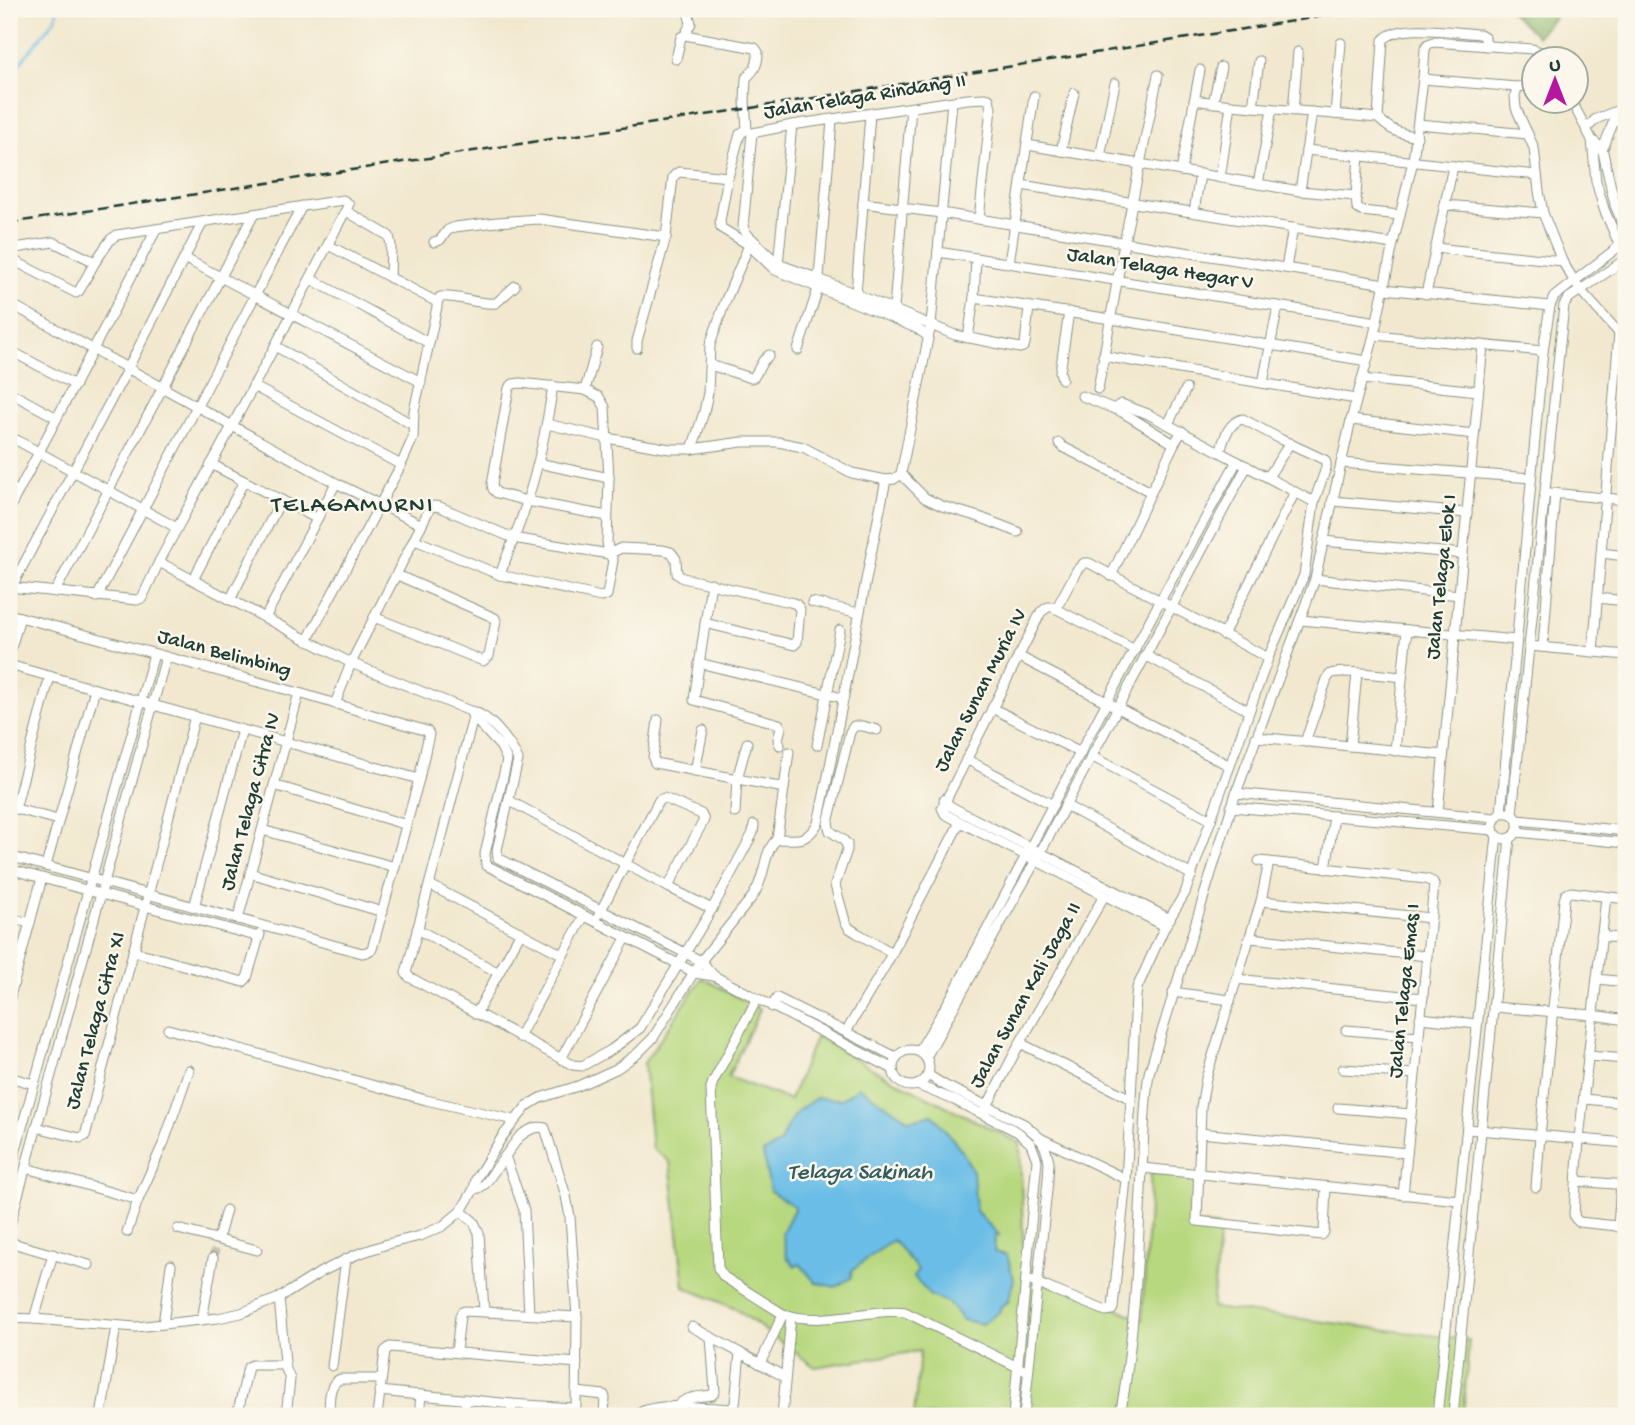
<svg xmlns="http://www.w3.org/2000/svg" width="1635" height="1425" viewBox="0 0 1635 1425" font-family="'Gochi Hand',sans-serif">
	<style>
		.green { fill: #b8d87f; stroke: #6c8a5a; stroke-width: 2 }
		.forest { fill: #92b86e; stroke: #587a51; stroke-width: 2 }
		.water { fill: #6abde6; stroke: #447d8d; stroke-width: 2 }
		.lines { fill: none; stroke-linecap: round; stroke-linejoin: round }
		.stream { stroke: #6abde6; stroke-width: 2.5 }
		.street-tunnel { stroke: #c8c6b0; stroke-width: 9; stroke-dasharray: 9 4.5; stroke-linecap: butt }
		.street-casing { stroke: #889282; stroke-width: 11 }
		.street { stroke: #fff; stroke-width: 9 }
		.rail { stroke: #1f3d34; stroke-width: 2.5; stroke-dasharray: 10 5; stroke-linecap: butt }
		.labels { text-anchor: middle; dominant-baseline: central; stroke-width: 5; stroke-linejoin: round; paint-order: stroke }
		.street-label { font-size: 21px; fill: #1f3d34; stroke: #fbf7ec }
		.water-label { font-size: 23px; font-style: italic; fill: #325d60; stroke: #fbf7ec }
		.quarter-label { font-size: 24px; letter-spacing: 2px; fill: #1f3d34; stroke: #fbf7ec }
	</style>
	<rect width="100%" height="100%" fill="#fbf7ec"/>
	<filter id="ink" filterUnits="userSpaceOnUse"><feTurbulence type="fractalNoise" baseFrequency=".0143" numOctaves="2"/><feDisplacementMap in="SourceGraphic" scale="14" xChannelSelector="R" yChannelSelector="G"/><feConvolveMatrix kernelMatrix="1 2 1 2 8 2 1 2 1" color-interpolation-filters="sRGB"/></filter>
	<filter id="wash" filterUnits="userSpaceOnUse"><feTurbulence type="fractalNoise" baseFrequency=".00686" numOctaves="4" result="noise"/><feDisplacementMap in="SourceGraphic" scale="28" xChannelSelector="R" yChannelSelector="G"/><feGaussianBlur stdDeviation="1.57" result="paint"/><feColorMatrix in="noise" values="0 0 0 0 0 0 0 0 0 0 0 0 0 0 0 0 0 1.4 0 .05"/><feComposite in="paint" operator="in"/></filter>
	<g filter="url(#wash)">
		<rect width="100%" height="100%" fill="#f2e8cf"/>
		<polygon class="green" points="702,978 760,1009 728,1077 790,1100 816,1036 882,1074 1020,1143 1024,1266 1142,1320 1151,1172 1198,1178 1193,1224 1220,1227 1212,1308 1469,1340 1463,1416 914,1416 920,1351 815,1367 736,1309 684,1287 670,1162 652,1148 644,1063"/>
		<polygon class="forest" points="1508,9 1562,9 1537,36"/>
		<polygon class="water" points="859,1087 909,1120 933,1115 961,1149 973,1171 976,1211 999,1235 995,1237 994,1252 1007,1255 1014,1279 1008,1302 1002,1305 999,1312 982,1324 963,1320 947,1302 930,1296 914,1277 918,1270 893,1240 852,1270 851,1278 835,1287 815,1282 800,1264 795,1266 787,1258 782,1233 795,1207 770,1191 763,1153 780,1143 786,1128 799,1110 816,1098 842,1099"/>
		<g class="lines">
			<polyline class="stream" points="9,70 20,63 56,18 57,9"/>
		</g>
	</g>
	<g filter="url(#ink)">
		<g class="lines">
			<polyline class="street-tunnel" points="213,1258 218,1239"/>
			<g class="street-casing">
				<g id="street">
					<polyline points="685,35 691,23 687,9"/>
					<path d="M676,59L681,37L685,35L755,48L758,52C758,64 755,70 746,78L745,101L747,129L740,134L728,177L720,221L721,228L749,245L775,270L916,328L928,336"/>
					<polyline points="1423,79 1517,87 1534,85"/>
					<polyline points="1517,87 1515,96 1516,108 1534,148 1539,191 1543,213 1562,261 1580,290 1619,333 1626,339"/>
					<path d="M1194,100L1231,105L1378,118C1391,131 1399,133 1417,137"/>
					<polyline points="1572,102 1592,140 1596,181 1604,209 1621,249"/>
					<polyline points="1213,103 1221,67"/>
					<polyline points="1253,107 1259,61"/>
					<polyline points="1293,111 1298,52"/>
					<polyline points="1335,114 1341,43"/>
					<path d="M1378,118L1383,40C1400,22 1456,33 1480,34L1485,37L1486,46"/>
					<polyline points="1418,124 1528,134"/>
					<polyline points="1587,128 1596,119 1619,110"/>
					<polyline points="1592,140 1602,148 1615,205 1626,232"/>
					<polyline points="1027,145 1300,191 1356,196"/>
					<polyline points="1598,149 1604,146 1615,118 1626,97"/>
					<polyline points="1306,150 1537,175"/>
					<polyline points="1061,151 1074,93"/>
					<polyline points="1359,155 1356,196 1357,208 1361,211 1400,215"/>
					<polyline points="1100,157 1115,83"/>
					<polyline points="1181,171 1200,70"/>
					<polyline points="1220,178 1231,105"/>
					<polyline points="1258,184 1272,109"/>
					<polyline points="1021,185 1393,244"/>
					<polyline points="1300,191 1312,112"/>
					<polyline points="863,203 941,213 1385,284"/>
					<polyline points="1445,205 1543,213"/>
					<polyline points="346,211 389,236 391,245 390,278"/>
					<polyline points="1194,212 1200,174"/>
					<polyline points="979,219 991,108 989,99 984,98 967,99 792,125 752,133 743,227 746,233 778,264 819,279 955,335 1020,348 1023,347 1025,344 1029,307"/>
					<polyline points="434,242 440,240 448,230 455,227 497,222 539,219 666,237"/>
					<polyline points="1435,248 1562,261"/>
					<polyline points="9,249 53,242 95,262 111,239 117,235 343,200 349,204 275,346 159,562 142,598 137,600 9,587"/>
					<polyline points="938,252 1377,322"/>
					<polyline points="9,258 76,293 79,291 95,262"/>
					<polyline points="184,258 421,382"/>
					<polyline points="1009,263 1034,96"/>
					<polyline points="778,264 792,125"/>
					<polyline points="1286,268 1293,228"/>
					<polyline points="311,279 429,343"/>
					<polyline points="1384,289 1550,306"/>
					<polyline points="856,294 870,114"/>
					<polyline points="1426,294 1453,166"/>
					<polyline points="974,298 1111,319 1367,361"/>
					<path d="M437,302L440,297C459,295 476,305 496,303L515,286"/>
					<polyline points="9,303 336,483 422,525"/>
					<polyline points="894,308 911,108"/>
					<polyline points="1374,335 1543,351"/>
					<polyline points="968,338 974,298 976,258"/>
					<polyline points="275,346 413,425"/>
					<polyline points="637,348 637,341 666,237 673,177 676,174 679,172 728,177"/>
					<polyline points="9,350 75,385"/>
					<polyline points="798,350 818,289 832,120"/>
					<polyline points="1103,356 1356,399"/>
					<polyline points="710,365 751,378 754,377 763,361 769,355"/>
					<polyline points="1062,379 1060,372 1069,312"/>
					<polyline points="1362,379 1478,391"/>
					<polyline points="1263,383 1278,306"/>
					<polyline points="253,386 401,465"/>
					<polyline points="1098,389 1124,243 1158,75"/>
					<polyline points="585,390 597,347"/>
					<polyline points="9,392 57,418"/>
					<polyline points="1082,396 1122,412 1174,444"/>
					<polyline points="1351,420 1474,434"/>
					<polyline points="547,424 607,438 670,449 692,449 742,442 778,442 803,447 852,473 886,480"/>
					<polyline points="1168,424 1186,389"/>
					<polyline points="9,436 177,528"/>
					<polyline points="1059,443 1063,447 1151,492"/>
					<polyline points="692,449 704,412 708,393 710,345 725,302 749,245"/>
					<path d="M1220,452C1224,439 1228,422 1243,419L1282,440L1325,460L1326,463V468L1314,502"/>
					<polyline points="538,463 609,478"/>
					<polyline points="1341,463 1531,478"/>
					<polyline points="211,464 316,518"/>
					<polyline points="901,474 925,498 942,506 979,517 1018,532"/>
					<polyline points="1268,477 1290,443"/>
					<polyline points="9,487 18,492"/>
					<polyline points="1551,493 1626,500"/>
					<polyline points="1332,501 1467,513"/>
					<polyline points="9,509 156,230"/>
					<polyline points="607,516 527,501 497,493 493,489 492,484 509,388 513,384 520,383 585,390 599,397 605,407 609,478 607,542 609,554 621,548 663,550 671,552 676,559 677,574 683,578 790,602 796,604 800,609 797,642 794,645 705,623"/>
					<polyline points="1323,541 1463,554"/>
					<polyline points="1601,553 1626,556"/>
					<path d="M159,562L351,663L470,711C489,714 511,743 518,760L497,850L498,858L701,961L714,976"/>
					<path d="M500,575C509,549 521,524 528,498C540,461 547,424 553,386"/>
					<polyline points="1111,576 1174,444 1182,431"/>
					<polyline points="1315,579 1459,595"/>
					<polyline points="193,580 244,481"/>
					<polyline points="711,583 694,700 779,724 781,728 778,739 780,745"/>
					<polyline points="11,588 128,368 203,222"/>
					<polyline points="55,592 254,214"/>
					<polyline points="97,597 302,206"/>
					<polyline points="1597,598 1626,601"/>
					<polyline points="230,600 281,500"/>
					<polyline points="812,602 859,613"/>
					<polyline points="1056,609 1077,570 1084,563 1089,563 1268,658"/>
					<polyline points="9,614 299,693 427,731 429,734 419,779 372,949 367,952 362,953 9,856"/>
					<polyline points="374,617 483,661 489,656 496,621 495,618 397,575"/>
					<polyline points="265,618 336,483"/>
					<polyline points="1300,620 1516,640"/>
					<polyline points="1223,635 1295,492"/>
					<polyline points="307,641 401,465 413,438 414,411 437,307 437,302 328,245"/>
					<polyline points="1529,646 1626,655"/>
					<polyline points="1543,647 1555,493"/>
					<polyline points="1135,650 1053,607 1048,607 1041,612 942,808 945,814 960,822 1165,926"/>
					<polyline points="1593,652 1619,333"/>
					<polyline points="9,655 20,617"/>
					<polyline points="1145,655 1249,711"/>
					<polyline points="1018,656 1230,766"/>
					<polyline points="699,663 843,698"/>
					<polyline points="9,665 419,779"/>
					<polyline points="335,704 351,663 430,508 434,506 440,507 513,538 609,554 613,560 607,595 601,597 500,575 415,540"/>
					<polyline points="992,708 1081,753"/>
					<polyline points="476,712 473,718 406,973 409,977 573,1065 582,1066 611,1050 640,1028 712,909 753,833 754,825"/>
					<polyline points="472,716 501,747 507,760 485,854 486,865 686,968 694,973 714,976 893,1069"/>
					<polyline points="658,720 653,758 655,763 784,788"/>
					<polyline points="877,730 863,726 854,726 850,732 828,823 830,831 842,839 847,844 847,850 835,885 845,921 849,928 857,933 892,953"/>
					<polyline points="1256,737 1443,755"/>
					<path d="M1305,742L1327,679C1328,677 1329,675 1331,674C1338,669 1391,676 1402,677"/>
					<polyline points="817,745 840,630"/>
					<polyline points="1350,746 1357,673"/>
					<polyline points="1395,751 1407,630"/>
					<polyline points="1091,756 1211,820"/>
					<polyline points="966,759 1053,805"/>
					<polyline points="695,771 703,730"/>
					<polyline points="274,785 407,825"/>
					<polyline points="1236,793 1495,818"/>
					<polyline points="944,800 950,806 965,814 1170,919"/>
					<polyline points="510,801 668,887 712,909"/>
					<polyline points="1065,805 1192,875"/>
					<polyline points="9,807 58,820"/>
					<polyline points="1231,807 1493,830"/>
					<polyline points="15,809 50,676"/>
					<polyline points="1438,812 1483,345"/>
					<polyline points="735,813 737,779 747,743"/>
					<path d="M1501,813C1528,809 1520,848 1499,837C1489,831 1493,819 1501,813L1543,351L1550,306L1554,297L1626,241"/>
					<polyline points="1512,814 1564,305 1569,298 1626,259"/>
					<polyline points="1518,820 1626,831"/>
					<polyline points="262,830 395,867"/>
					<polyline points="1517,832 1626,843"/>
					<polyline points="777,839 789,752"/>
					<polyline points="1259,861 1426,879 1433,882 1434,885 1403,1195"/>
					<polyline points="1269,862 1261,901 1206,1078 1201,1107 1197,1221 1322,1235 1324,1232 1326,1187"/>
					<polyline points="46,866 95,689"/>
					<polyline points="9,869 259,937"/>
					<polyline points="1326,869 1334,816"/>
					<polyline points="250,873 383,912"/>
					<polyline points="430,885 563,955"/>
					<polyline points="1606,897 1579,1139 1574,1214 1575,1218 1579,1222 1626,1227"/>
					<polyline points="1261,901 1431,918"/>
					<polyline points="194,907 242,730"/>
					<polyline points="599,914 659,800 664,798 701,814 704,820 668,887"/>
					<polyline points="9,918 30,923"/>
					<polyline points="238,919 299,693"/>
					<polyline points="417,929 499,973"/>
					<polyline points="1601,936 1626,939"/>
					<polyline points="1250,938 1427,956"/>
					<polyline points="133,951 243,982 247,978 260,934"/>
					<polyline points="1236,979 1423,998"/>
					<polyline points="1597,979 1626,982"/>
					<polyline points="1173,992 1230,1000"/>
					<path d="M757,999L713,1082L711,1088L718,1268L724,1277L783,1314C812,1323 842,1316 872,1313C883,1312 894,1310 905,1312L1028,1372"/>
					<polyline points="9,1000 42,878"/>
					<polyline points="772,1007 777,998 896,1057"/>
					<polyline points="1493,1007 1593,1015 1626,1020"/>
					<polyline points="476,1014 521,932"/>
					<polyline points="1420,1018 1477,1024"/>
					<polyline points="168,1029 426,1100 514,1120"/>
					<polyline points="1346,1030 1419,1036"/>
					<polyline points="846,1032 888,961 960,822"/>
					<polyline points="519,1037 584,916"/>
					<polyline points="1020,1043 1131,1099"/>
					<circle cx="911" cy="1068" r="18"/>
					<polyline points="919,1051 953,994 1160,601 1237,461"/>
					<polyline points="1588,1056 1626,1059"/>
					<polyline points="926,1057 1040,853 1247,466"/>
					<polyline points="561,1059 626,938"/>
					<polyline points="1343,1069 1415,1074"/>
					<polyline points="928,1075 944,1085 1024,1124 1040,1138 1045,1147 1049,1161 1048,1180 1024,1416"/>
					<polyline points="9,1077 34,1084"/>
					<polyline points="917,1085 954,1100 1018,1132 1031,1144 1037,1160 1013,1416"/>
					<polyline points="1584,1099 1626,1103"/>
					<polyline points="1338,1108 1411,1114"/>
					<polyline points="984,1112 1020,1043 1104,896"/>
					<polyline points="36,1127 80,1138 85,1136 195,716"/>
					<polyline points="1467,1129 1626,1143"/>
					<polyline points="1200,1133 1407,1153"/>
					<polyline points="1039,1139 1040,1138 1126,1179"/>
					<polyline points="505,1156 524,1210 529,1314"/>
					<polyline points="26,1168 138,1200 164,1142 189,1070"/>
					<polyline points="1142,1168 1459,1200"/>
					<polyline points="9,1174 154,654"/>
					<polyline points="1577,1181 1626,1185"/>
					<polyline points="1536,1187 1540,1136 1564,900 1566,894 1571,892 1626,899"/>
					<polyline points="461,1211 474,1222 479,1233 484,1311"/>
					<polyline points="1618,1227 1621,1184"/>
					<polyline points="9,1228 166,657"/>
					<polyline points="178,1229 257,1250"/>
					<polyline points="127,1232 138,1200"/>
					<polyline points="218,1239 226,1210"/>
					<polyline points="9,1242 89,1265"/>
					<polyline points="1026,1279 1106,1311 1112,1310 1113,1308 1126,1179 1131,1099 1136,996 1137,988 1165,926 1185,893 1268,658 1304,575 1314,502 1148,414 1121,404 1114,409"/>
					<path d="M9,1318L34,1319L136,1327L218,1318L241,1313L279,1298L321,1272L355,1255L387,1244L420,1236L443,1226L461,1211L474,1189L476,1179L502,1137L527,1106L540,1098L578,1086L616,1069L637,1054L653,1038L701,961L753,896C757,889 760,883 762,875C766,862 767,848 777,839C799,839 806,843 818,823C843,709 862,594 886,480L894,479L901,474L931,324L952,102"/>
					<polyline points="34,1319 53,1254"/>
					<polyline points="202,1320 213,1258"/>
					<polyline points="163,1324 171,1265"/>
					<polyline points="692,1327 785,1377"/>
					<polyline points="456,1352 460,1316 462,1312 465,1311 577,1317"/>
					<polyline points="284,1364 290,1379 286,1416"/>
					<polyline points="760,1364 783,1314"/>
					<polyline points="332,1366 346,1259"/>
					<path d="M379,1391L512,1404L572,1408L576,1407L577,1317L570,1217L566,1196L545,1128C537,1125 526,1131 519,1137L485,1184L479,1188L474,1189"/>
					<polyline points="577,1392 604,1395 605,1398 604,1416"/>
					<path d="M677,1407C684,1396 700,1397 712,1395L715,1392L711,1337"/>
					<polyline points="101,1416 116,1326"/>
					<polyline points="237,1416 248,1367 252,1365 281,1365 285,1362 279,1298"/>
					<path d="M329,1416C330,1403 327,1385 340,1379H380"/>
					<polyline points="377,1416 385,1351 390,1347 577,1363"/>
					<polyline points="419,1416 421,1395"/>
					<polyline points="464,1416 466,1399"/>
					<polyline points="511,1416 512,1404"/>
					<path d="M640,1416V1413C653,1402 712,1408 731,1409L735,1404L740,1353"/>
					<polyline points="782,1416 791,1316"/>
					<path d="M1120,1416C1135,1335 1138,1252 1142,1170C1144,1137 1144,1106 1149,1073L1236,793L1315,579L1351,420L1374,335L1393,244L1413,161L1423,79L1425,49L1428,44L1434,42L1532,49L1540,52L1547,60"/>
					<polyline points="1437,1416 1497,835"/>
					<polyline points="1453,1416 1510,838"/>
				</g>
			</g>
			<use href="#street" class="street"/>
			<polyline class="rail" points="9,223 745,109 1368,9"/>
		</g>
	</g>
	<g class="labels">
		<g class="street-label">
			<text transform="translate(865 98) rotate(-9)">Jalan Telaga Rindang II</text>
			<text transform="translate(1160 270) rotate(9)">Jalan Telaga Hegar V</text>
			<text transform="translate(1443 577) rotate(-84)">Jalan Telaga Elok I</text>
			<text transform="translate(224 655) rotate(15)">Jalan Belimbing</text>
			<text transform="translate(982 691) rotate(-63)">Jalan Sunan Muria IV</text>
			<text transform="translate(252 802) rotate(-75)">Jalan Telaga Citra IV</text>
			<text transform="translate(1406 991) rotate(-84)">Jalan Telaga Emas I</text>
			<text transform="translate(1027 996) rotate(-61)">Jalan Sunan Kali Jaga II</text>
			<text transform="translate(97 1021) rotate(-75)">Jalan Telaga Citra XI</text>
		</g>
		<g class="water-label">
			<text x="860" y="1173">Telaga Sakinah</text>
		</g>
		<g class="quarter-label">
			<text x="353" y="506">TELAGAMURNI</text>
		</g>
	</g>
	<rect width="1635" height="1425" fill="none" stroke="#fbf7ec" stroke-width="35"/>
	<g transform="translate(1555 80)"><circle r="33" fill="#fbf7ec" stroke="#a3ada2" stroke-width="2"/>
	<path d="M0-5L12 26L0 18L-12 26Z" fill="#b5179e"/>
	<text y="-10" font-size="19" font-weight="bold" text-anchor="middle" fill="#1f3d34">U</text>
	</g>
</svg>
